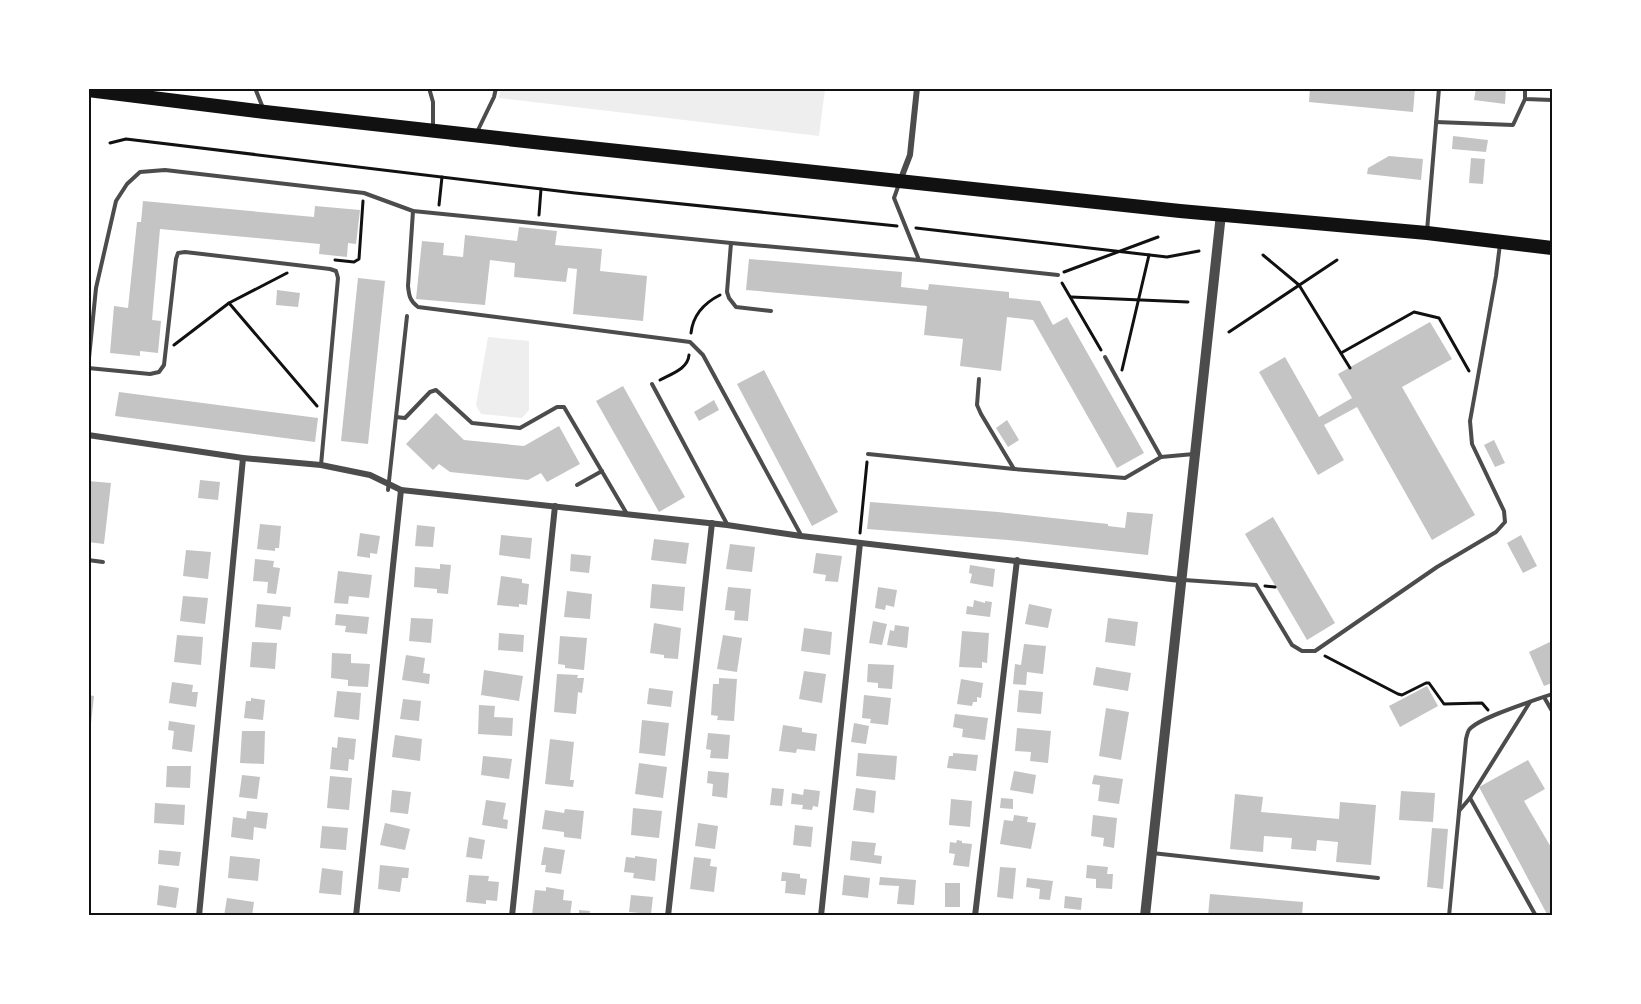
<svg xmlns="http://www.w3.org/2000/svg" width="1641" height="1004" viewBox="0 0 1641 1004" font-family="'Roboto Serif',serif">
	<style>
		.green { fill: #eee }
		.building { fill: #c4c4c4 }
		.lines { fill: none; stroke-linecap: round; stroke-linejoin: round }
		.path { stroke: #111; stroke-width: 3 }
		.service { stroke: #4c4c4c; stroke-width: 4 }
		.minor { stroke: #4c4c4c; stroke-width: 6 }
		.tertiary { stroke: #4c4c4c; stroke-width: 10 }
		.trunk { stroke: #111; stroke-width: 14 }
		.neatline { fill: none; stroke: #111; stroke-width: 2 }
	</style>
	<rect width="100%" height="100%" fill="#fff"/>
	<g class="green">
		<polygon points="501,88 825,88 825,89 819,136 499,98"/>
		<polygon points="488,337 529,341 529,410 522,418 481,414 476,405"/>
	</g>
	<g class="building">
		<polygon points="1310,88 1415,88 1413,112 1309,102"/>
		<polygon points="1476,88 1506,88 1505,104 1474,100"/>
		<polygon points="1453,136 1488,140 1486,152 1452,149"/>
		<polygon points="1389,156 1423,159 1421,180 1367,174 1368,168"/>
		<polygon points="1471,158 1485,159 1483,184 1469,183"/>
		<polygon points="143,201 314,217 315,206 360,210 356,244 348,243 347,257 319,254 320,244 160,229 152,320 161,321 158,353 140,351 140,356 110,353 114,306 128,308 137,222 141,222"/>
		<polygon points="519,227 557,231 555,245 602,249 600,271 647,276 643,321 573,314 577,269 568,268 566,282 514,277 515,263 490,260 485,305 416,299 422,241 444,243 443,255 463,257 465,235 517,241"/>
		<polygon points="749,259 902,272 901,287 928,290 929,284 1009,292 1009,298 1040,301 1053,325 1067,317 1144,453 1117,468 1033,320 1007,317 1001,371 960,366 963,339 924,335 927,306 746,290"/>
		<polygon points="358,278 385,281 368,444 341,441"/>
		<polygon points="277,290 300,293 298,307 276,305"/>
		<polygon points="1430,322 1452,359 1402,387 1475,515 1432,540 1357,407 1324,425 1344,460 1318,475 1259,372 1285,357 1319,417 1352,398 1338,374"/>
		<polygon points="764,370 838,512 812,526 737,384"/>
		<polygon points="623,386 685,497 659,512 596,401"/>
		<polygon points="119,392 318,418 315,442 115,416"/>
		<polygon points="714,400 719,410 699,421 694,412"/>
		<polygon points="436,413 464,440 524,446 559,426 580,464 547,482 541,473 528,480 450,472 439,464 433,470 406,444"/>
		<polygon points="1007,420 1019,440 1008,447 996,428"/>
		<polygon points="1494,440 1505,463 1495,467 1484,445"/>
		<polygon points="200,480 220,482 218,500 198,498"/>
		<polygon points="88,481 111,483 104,544 88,542"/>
		<polygon points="870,502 998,512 1108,524 1108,526 1125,528 1127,512 1153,514 1148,555 1008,540 867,529"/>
		<polygon points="1273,517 1335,623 1307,640 1245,534"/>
		<polygon points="260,524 281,526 279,548 275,548 275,551 257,549"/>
		<polygon points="417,525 435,527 433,547 415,546"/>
		<polygon points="360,533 380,536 377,554 370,553 370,558 357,556"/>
		<polygon points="501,535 532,538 530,559 499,555"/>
		<polygon points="1521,535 1537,566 1523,573 1507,543"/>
		<polygon points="654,539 689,543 686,564 651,560"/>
		<polygon points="730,544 755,547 752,572 726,569"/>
		<polygon points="186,550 211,552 208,579 183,576"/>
		<polygon points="816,553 842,556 838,582 825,581 826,575 813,573"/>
		<polygon points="571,554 591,556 589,573 570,571"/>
		<polygon points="255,559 274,561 273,567 280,568 276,594 267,593 268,582 253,581"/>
		<polygon points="440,564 451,565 448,594 437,593 437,589 414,587 415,567 440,569"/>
		<polygon points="970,565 995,569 993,587 970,583 972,574 969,573"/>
		<polygon points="338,571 372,575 369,598 349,596 348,604 334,603"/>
		<polygon points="501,576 522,579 522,583 529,584 527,605 519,604 519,607 497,605"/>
		<polygon points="652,584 685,587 683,611 650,608"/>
		<polygon points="728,587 751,589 748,621 734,620 735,611 725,610"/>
		<polygon points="878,587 897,590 894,607 886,605 885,610 875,608"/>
		<polygon points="567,591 592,594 590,619 564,617"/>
		<polygon points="183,596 208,598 205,624 180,621"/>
		<polygon points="974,600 985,603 985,601 992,602 990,617 966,614 967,606 973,607"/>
		<polygon points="257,604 291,607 290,617 283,616 281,630 255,627"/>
		<polygon points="1029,604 1052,609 1048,628 1025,624"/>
		<polygon points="336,614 369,617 367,634 345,632 346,626 335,625"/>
		<polygon points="411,618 433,619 431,643 409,641"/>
		<polygon points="1108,618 1138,622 1135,646 1105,642"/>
		<polygon points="873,621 887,624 882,645 869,643"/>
		<polygon points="654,623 681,628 678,659 664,658 664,655 650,653"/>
		<polygon points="895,625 909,627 907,648 887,645 890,630 894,631"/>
		<polygon points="804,628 832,632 830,655 801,651"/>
		<polygon points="962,631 989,633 987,663 982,662 982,668 959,667"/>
		<polygon points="499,633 524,635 523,652 498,650"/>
		<polygon points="177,635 203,637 201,665 174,662"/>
		<polygon points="723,635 742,638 737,672 717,669"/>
		<polygon points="560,636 587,638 584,670 565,668 565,665 558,664"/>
		<polygon points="1552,641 1552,683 1544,686 1529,652"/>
		<polygon points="252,642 277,643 275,669 250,667"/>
		<polygon points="1024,644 1046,646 1043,674 1027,672 1026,685 1013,684 1015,664 1021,665"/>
		<polygon points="332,653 351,654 351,663 370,664 368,687 348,686 348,680 331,678"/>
		<polygon points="406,655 425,658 423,673 430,674 429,684 402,680"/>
		<polygon points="868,664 894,665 892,689 878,688 878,683 867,682"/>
		<polygon points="1096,667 1131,673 1128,691 1093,685"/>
		<polygon points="484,670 523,676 519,701 481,695"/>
		<polygon points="804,671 826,674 822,703 799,699"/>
		<polygon points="557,674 578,675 577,678 584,678 582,693 578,692 576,714 554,712"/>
		<polygon points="719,678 737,679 734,721 717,720 718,716 711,715 713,684 719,684"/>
		<polygon points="961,679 983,683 981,698 977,697 977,702 973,702 972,706 957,704"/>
		<polygon points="172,682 193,685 192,692 198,692 196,707 169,703"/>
		<polygon points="1427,686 1438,706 1400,727 1389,706"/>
		<polygon points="649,688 673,691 671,707 647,704"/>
		<polygon points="1019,690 1043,692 1041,714 1017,712"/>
		<polygon points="337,691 361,693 359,720 334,717"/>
		<polygon points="88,695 94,696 90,733 88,733"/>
		<polygon points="864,695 891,698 888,725 870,723 871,719 862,718"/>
		<polygon points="251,698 265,700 263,720 244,718 246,701 251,701"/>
		<polygon points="403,699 421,701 419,721 400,719"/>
		<polygon points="479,705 495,706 494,717 513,718 512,736 478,734"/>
		<polygon points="1106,708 1129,712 1121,760 1099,756"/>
		<polygon points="955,714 988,718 985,740 962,737 963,729 953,727"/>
		<polygon points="642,720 669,723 665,756 639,753"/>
		<polygon points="169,721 195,725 192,752 172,749 174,731 168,730"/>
		<polygon points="854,723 869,726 866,744 851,742"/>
		<polygon points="783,725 802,728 802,732 817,734 815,751 797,749 796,753 779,751"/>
		<polygon points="1017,728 1051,731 1048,763 1030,761 1031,752 1015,751"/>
		<polygon points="242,731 265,731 264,764 240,763"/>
		<polygon points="708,733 730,735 728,759 710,758 711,750 706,749"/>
		<polygon points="395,735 422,739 420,761 392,757"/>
		<polygon points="338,737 356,739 354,760 349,759 348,771 330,769 332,747 337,748"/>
		<polygon points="550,739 574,742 570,780 574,780 573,787 545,784"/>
		<polygon points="858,753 897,756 895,780 856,776"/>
		<polygon points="953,753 978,755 976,771 947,768 949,756 953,756"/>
		<polygon points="483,756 512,759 509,779 481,775"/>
		<polygon points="1528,760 1545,789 1524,801 1552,849 1552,916 1548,916 1479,787"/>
		<polygon points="639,763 667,767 663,798 635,794"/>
		<polygon points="167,766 191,766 190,788 166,787"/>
		<polygon points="708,771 729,773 727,798 712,796 713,784 707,783"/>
		<polygon points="1014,771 1036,775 1033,794 1010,790"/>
		<polygon points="242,775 260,777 257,799 239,797"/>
		<polygon points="1094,775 1123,779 1119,804 1098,801 1100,785 1092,784"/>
		<polygon points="330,776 352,778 349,810 327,808"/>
		<polygon points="772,788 784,789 782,806 770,805"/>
		<polygon points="856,788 876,791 874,813 853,810"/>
		<polygon points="804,789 820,791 818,807 813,806 812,810 802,809 803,805 791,804 792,793 803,795"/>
		<polygon points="392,790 411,792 408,814 390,812"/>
		<polygon points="1401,791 1435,793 1433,822 1399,820"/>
		<polygon points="1235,794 1263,797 1261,812 1339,819 1340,802 1376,805 1371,865 1336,862 1338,842 1317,840 1316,851 1291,849 1292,838 1264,836 1263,852 1230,849"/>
		<polygon points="1001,798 1013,799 1013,809 1000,808"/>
		<polygon points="951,799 972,801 970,827 949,825"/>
		<polygon points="486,800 506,803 503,819 508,820 507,829 482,825"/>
		<polygon points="155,803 185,805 184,825 154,823"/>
		<polygon points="633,808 662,811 659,838 631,835"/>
		<polygon points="565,809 584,811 581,839 564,837 564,832 542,829 545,810 564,813"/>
		<polygon points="247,811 268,813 266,829 254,827 253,840 231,837 233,817 246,819"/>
		<polygon points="1014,815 1028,817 1027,822 1036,823 1031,849 1000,844 1004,820 1013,821"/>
		<polygon points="1093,815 1117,818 1114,848 1103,846 1104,838 1091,836"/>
		<polygon points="385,823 410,829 405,850 380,845"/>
		<polygon points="698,823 718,826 715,849 695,846"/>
		<polygon points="795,825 813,827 811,847 793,845"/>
		<polygon points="322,826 348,828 346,850 320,848"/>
		<polygon points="1432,828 1448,829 1443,889 1427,887"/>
		<polygon points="469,837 485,840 482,859 466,857"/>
		<polygon points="957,840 962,841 962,843 972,844 969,867 953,865 955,854 949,853 950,842 956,843"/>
		<polygon points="852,841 876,843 874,855 882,856 881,864 850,860"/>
		<polygon points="544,847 565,850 561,874 545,872 546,865 541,865"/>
		<polygon points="159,850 181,852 179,866 158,864"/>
		<polygon points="230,856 260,859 258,881 228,878"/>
		<polygon points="635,856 657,859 655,881 633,878 634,873 624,872 626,857 635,858"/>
		<polygon points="694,857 711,859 710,866 717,867 714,892 690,889"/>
		<polygon points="380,865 409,868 408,878 402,878 400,892 378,889"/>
		<polygon points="1087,865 1108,867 1107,874 1113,874 1112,889 1096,888 1096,879 1086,878"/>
		<polygon points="1000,867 1016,868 1013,899 997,897"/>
		<polygon points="322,868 343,871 341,895 319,893"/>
		<polygon points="782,872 800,874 800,878 807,879 805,895 785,893 786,881 781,881"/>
		<polygon points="469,875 489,876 488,881 499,882 497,901 486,900 486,904 466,902"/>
		<polygon points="844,875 870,878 868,898 842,895"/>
		<polygon points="880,877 916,880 914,905 897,904 899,886 879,885"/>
		<polygon points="1027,878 1053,881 1050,900 1039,899 1040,889 1026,887"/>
		<rect x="945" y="883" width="15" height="24"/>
		<polygon points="159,885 179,888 176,908 157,905"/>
		<polygon points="546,887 564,890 563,900 572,901 570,916 532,915 535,890 546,891"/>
		<polygon points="1210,894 1303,902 1302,916 1208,916"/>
		<polygon points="631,895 653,897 651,914 629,912"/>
		<polygon points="1065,896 1082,898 1081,910 1064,908"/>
		<polygon points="227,898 254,902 252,916 224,916"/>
		<polygon points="579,910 590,911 589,916 579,916"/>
	</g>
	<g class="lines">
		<g class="path">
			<polyline points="110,143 126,139 575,193 897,226"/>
			<polyline points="439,205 442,177"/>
			<polyline points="539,215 541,189"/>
			<polyline points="916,228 1167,257 1199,251"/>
			<polyline points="1263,255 1299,285 1350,368"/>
			<polyline points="335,260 354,262 359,259 363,201"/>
			<polyline points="1064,272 1158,237"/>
			<polyline points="1062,283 1101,350"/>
			<polyline points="1071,297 1188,302"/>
			<polyline points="229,303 317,406"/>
			<polyline points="1229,332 1337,260"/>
			<path d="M691,333C693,315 704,303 720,295"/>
			<polyline points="174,345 229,303 287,273"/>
			<polyline points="1341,353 1414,312 1439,318 1469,371"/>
			<polyline points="1122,370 1149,255"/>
			<path d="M660,380C671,374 688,369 689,355"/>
			<polyline points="860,533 867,462"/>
			<polyline points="1265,586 1275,587"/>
			<polyline points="1325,656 1398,694 1402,695 1426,683 1429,683 1444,704 1482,703 1488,710"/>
		</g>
		<g class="service">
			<polyline points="255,88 263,108"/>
			<polyline points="429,88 433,102 433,127"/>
			<polyline points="1525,88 1525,99 1552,100"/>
			<polyline points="1436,122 1513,125 1525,99"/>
			<polyline points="477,132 494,97 496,88"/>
			<polyline points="899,184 894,198 919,260"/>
			<path d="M413,211L408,286C409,296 410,301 418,307L690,342L703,355L801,535"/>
			<polyline points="1427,231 1439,88"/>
			<polyline points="731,243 727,292 729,298 736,307 771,311"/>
			<polyline points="1105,357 1161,457"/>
			<polyline points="979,379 977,405 981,414 1014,469"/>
			<polyline points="652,384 727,524"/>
			<polyline points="396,417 405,418 430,392 436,390 472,423 520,428 557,407 564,407 627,514"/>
			<polyline points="868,454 1014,469 1125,478 1161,457 1194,454"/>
			<polyline points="321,465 338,278 336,271 330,269 185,252 178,253 176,259 164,365 159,372 150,374 88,368 96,288 116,201 127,184 140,172 165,170 364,193 413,211 731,243 919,260 1058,275"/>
			<polyline points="577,485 602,471"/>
			<polyline points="388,490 407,316"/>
			<polyline points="88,560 103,562"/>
			<polyline points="1184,580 1256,585 1292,645 1302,651 1315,651 1437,567 1496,532 1505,522 1504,511 1472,444 1470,421 1496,276 1500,244"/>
			<polyline points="1544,697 1552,711"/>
			<polyline points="1530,702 1470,798 1536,916"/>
			<polyline points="1459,811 1470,798"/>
			<polyline points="1152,853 1378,878"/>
			<path d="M1449,916L1466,739C1466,739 1468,731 1469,730C1477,718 1536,700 1552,694"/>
		</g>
		<g class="minor">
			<polyline points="900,181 910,155 917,88"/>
			<polyline points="88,435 243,458 321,465 370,475 401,490 727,525 801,536 1180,580"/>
			<polyline points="199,916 243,458"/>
			<polyline points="356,916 401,490"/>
			<polyline points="512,916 555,506"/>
			<polyline points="668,916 712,523"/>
			<polyline points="821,916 860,543"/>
			<polyline points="975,916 1017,560"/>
		</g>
		<polyline class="tertiary" points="1145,916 1221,214"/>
		<polyline class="trunk" points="88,90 265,112 543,143 1180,211 1427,233 1552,248"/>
	</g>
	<rect width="1641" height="1004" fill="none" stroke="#ffffff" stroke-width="180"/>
	<rect x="90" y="90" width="1461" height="824" class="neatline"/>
</svg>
